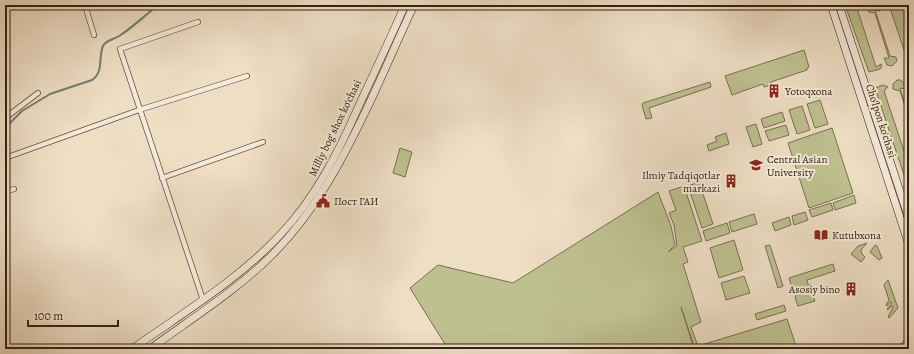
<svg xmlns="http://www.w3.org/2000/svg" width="914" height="354" viewBox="0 0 914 354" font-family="Alegreya,serif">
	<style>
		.green { fill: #bec090; stroke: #797052 }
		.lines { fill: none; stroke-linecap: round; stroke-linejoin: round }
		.stream { stroke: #727e6f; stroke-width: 2 }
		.street-casing { stroke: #62503f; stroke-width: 6 }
		.secondary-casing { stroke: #342013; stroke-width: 8 }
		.street { stroke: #f4ead9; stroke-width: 4.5 }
		.secondary { stroke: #f4ead9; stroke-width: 7 }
		.labels { text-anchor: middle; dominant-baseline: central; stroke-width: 4; stroke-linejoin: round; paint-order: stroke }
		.poi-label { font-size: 11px; fill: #342013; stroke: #f4ead9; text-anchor: start }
		.street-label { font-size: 11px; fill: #342013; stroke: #f4ead9 }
	</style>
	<rect width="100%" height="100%" fill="#eedec4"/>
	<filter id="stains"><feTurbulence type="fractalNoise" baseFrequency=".005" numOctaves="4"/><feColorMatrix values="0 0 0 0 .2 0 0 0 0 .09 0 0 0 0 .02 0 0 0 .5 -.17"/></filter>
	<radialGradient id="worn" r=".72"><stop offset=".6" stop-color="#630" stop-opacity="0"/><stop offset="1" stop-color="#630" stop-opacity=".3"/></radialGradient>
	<g class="green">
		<polygon points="845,5 856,5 876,67 881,64 882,66 880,69 869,72"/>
		<polygon points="869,5 878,5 880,11 875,10 890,56 896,57 897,61 892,66 887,65 884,58 889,58 875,13 869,12 868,9"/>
		<polygon points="889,5 909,5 909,65"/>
		<polygon points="804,50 809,67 807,68 807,70 771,82 771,85 764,87 763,84 732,95 725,76"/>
		<path d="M897,80C903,79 904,84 906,89L900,88L909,118L900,91L893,89V84Z"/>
		<polygon points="710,82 711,87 649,108 652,118 646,119 642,105 643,103"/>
		<polygon points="883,85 888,87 884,91 909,166 909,190 875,88"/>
		<polygon points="820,100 828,124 815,128 807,104"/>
		<polygon points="802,106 810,130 797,134 789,110"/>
		<polygon points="782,112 785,121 764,128 761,119"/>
		<polygon points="756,124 762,144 753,147 746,127"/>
		<polygon points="786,125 789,135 769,141 765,131"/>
		<polygon points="832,128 853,193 809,208 788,143"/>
		<polygon points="726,133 729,144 709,151 707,145 717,141 715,137"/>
		<polygon points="400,148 412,152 405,177 393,173"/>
		<polygon points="699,182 713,224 702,228 688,186"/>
		<polygon points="684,186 702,241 683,247 688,262 683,264 701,322 691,327 698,346 787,319 797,349 773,349 770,346 765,345 751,349 695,349 681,307 694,349 448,349 410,288 438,265 513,283 658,192 671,226 675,245 668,252 677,246 674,225 669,213 676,210 669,191"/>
		<polygon points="854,195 856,203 835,210 833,203"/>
		<polygon points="831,203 833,210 812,217 809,210"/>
		<polygon points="805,212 808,220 794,225 792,216"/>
		<polygon points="754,214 757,224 732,232 729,222"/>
		<polygon points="789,217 791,225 775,231 772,223"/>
		<polygon points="727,223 730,233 706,241 703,231"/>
		<polygon points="734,240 743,270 719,278 710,248"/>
		<polygon points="867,243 861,250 862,254 865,257 861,262 851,254 858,246"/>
		<polygon points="770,245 783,286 778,288 765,246"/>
		<polygon points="875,245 877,246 882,258 879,260 870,252"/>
		<polygon points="833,264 835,271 807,280 808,285 811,284 813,293 812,294 815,301 798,306 795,297 796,296 795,291 793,291 789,278"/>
		<polygon points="744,276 750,293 726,300 721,283"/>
		<polygon points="888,280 898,308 889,318 888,317 893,307 891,306 888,310 887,309 892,303 890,302 887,306 886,305 889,300 884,285"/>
		<polygon points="784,305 786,311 757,320 755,314"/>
	</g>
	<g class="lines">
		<path class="stream" d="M5,128L22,111L50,94L92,80C104,72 98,58 103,46C106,40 113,40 119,36C129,30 141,19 151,11L154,5"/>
		<g class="street-casing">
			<g id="street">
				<polyline points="85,5 94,35"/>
				<polyline points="198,22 120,49 203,300"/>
				<polyline points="5,101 8,114"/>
				<polyline points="5,118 38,93"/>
				<polyline points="5,158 139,110 247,76"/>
				<polyline points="162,178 263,142"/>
				<polyline points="5,192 14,189"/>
			</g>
		</g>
		<g class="secondary-casing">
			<g id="secondary">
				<polyline points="831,5 909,245"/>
				<polyline points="839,5 909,219"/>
				<path d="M132,349C183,313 238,280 280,235C317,196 340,149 361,101C376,69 391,37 405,5"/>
				<path d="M150,349C191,319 236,291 272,255C316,211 344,157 370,102C385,70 399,37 414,5"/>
				<polyline points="902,349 909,341"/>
			</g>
		</g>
		<use href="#street" class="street"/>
		<use href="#secondary" class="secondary"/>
	</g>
	<defs>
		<g id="building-bare" transform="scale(1.08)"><path d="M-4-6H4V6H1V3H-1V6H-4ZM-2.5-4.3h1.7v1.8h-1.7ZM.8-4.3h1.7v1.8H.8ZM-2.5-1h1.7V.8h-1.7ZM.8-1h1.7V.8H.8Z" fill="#8f2418" stroke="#f4ead9" stroke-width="2.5" paint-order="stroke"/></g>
		<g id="university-bare" transform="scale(1.08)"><path d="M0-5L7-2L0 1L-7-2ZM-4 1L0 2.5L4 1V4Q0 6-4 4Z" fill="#8f2418" stroke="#f4ead9" stroke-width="2.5" paint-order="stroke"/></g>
		<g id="civic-bare" transform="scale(1.08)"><path d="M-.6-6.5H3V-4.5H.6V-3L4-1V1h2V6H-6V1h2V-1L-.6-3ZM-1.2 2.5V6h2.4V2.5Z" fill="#8f2418" stroke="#f4ead9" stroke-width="2.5" paint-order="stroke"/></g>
		<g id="library-bare" transform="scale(1.08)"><path d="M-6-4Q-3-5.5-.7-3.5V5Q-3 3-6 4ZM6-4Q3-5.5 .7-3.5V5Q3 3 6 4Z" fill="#8f2418" stroke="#f4ead9" stroke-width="2.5" paint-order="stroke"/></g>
	</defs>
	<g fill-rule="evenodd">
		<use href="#building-bare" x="774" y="91"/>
		<use href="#university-bare" x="756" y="165"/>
		<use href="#building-bare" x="731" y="181"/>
		<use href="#civic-bare" x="323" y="201"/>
		<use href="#library-bare" x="821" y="235"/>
		<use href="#building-bare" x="851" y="289"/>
	</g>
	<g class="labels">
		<g class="poi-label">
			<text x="785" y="91">Yotoqxona</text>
			<text x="767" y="159">Central Asian<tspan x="767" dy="13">University</tspan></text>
			<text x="720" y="175" text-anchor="end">Ilmiy Tadqiqotlar<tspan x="720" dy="13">markazi</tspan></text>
			<text x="334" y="201">Пост ГАИ</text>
			<text x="832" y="235">Kutubxona</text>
			<text x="840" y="289" text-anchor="end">Asosiy bino</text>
		</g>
		<g class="street-label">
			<text transform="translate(881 121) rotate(72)">Cho'lpon ko'chasi</text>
			<text transform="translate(335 128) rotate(-64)">Milliy bog‘ shox ko‘chasi</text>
		</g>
	</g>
	<rect width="914" height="354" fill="none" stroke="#eedec4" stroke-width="20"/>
	<rect x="6" y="6" width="902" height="342" fill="none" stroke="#342013" stroke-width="2"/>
	<rect x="10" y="10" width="894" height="334" fill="none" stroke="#342013"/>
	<path d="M28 320v6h90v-6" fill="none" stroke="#342013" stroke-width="2"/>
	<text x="34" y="320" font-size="12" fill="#342013" stroke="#f4ead9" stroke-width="3" paint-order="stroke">100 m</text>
	<rect width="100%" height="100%" filter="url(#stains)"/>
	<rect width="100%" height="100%" fill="url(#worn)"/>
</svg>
